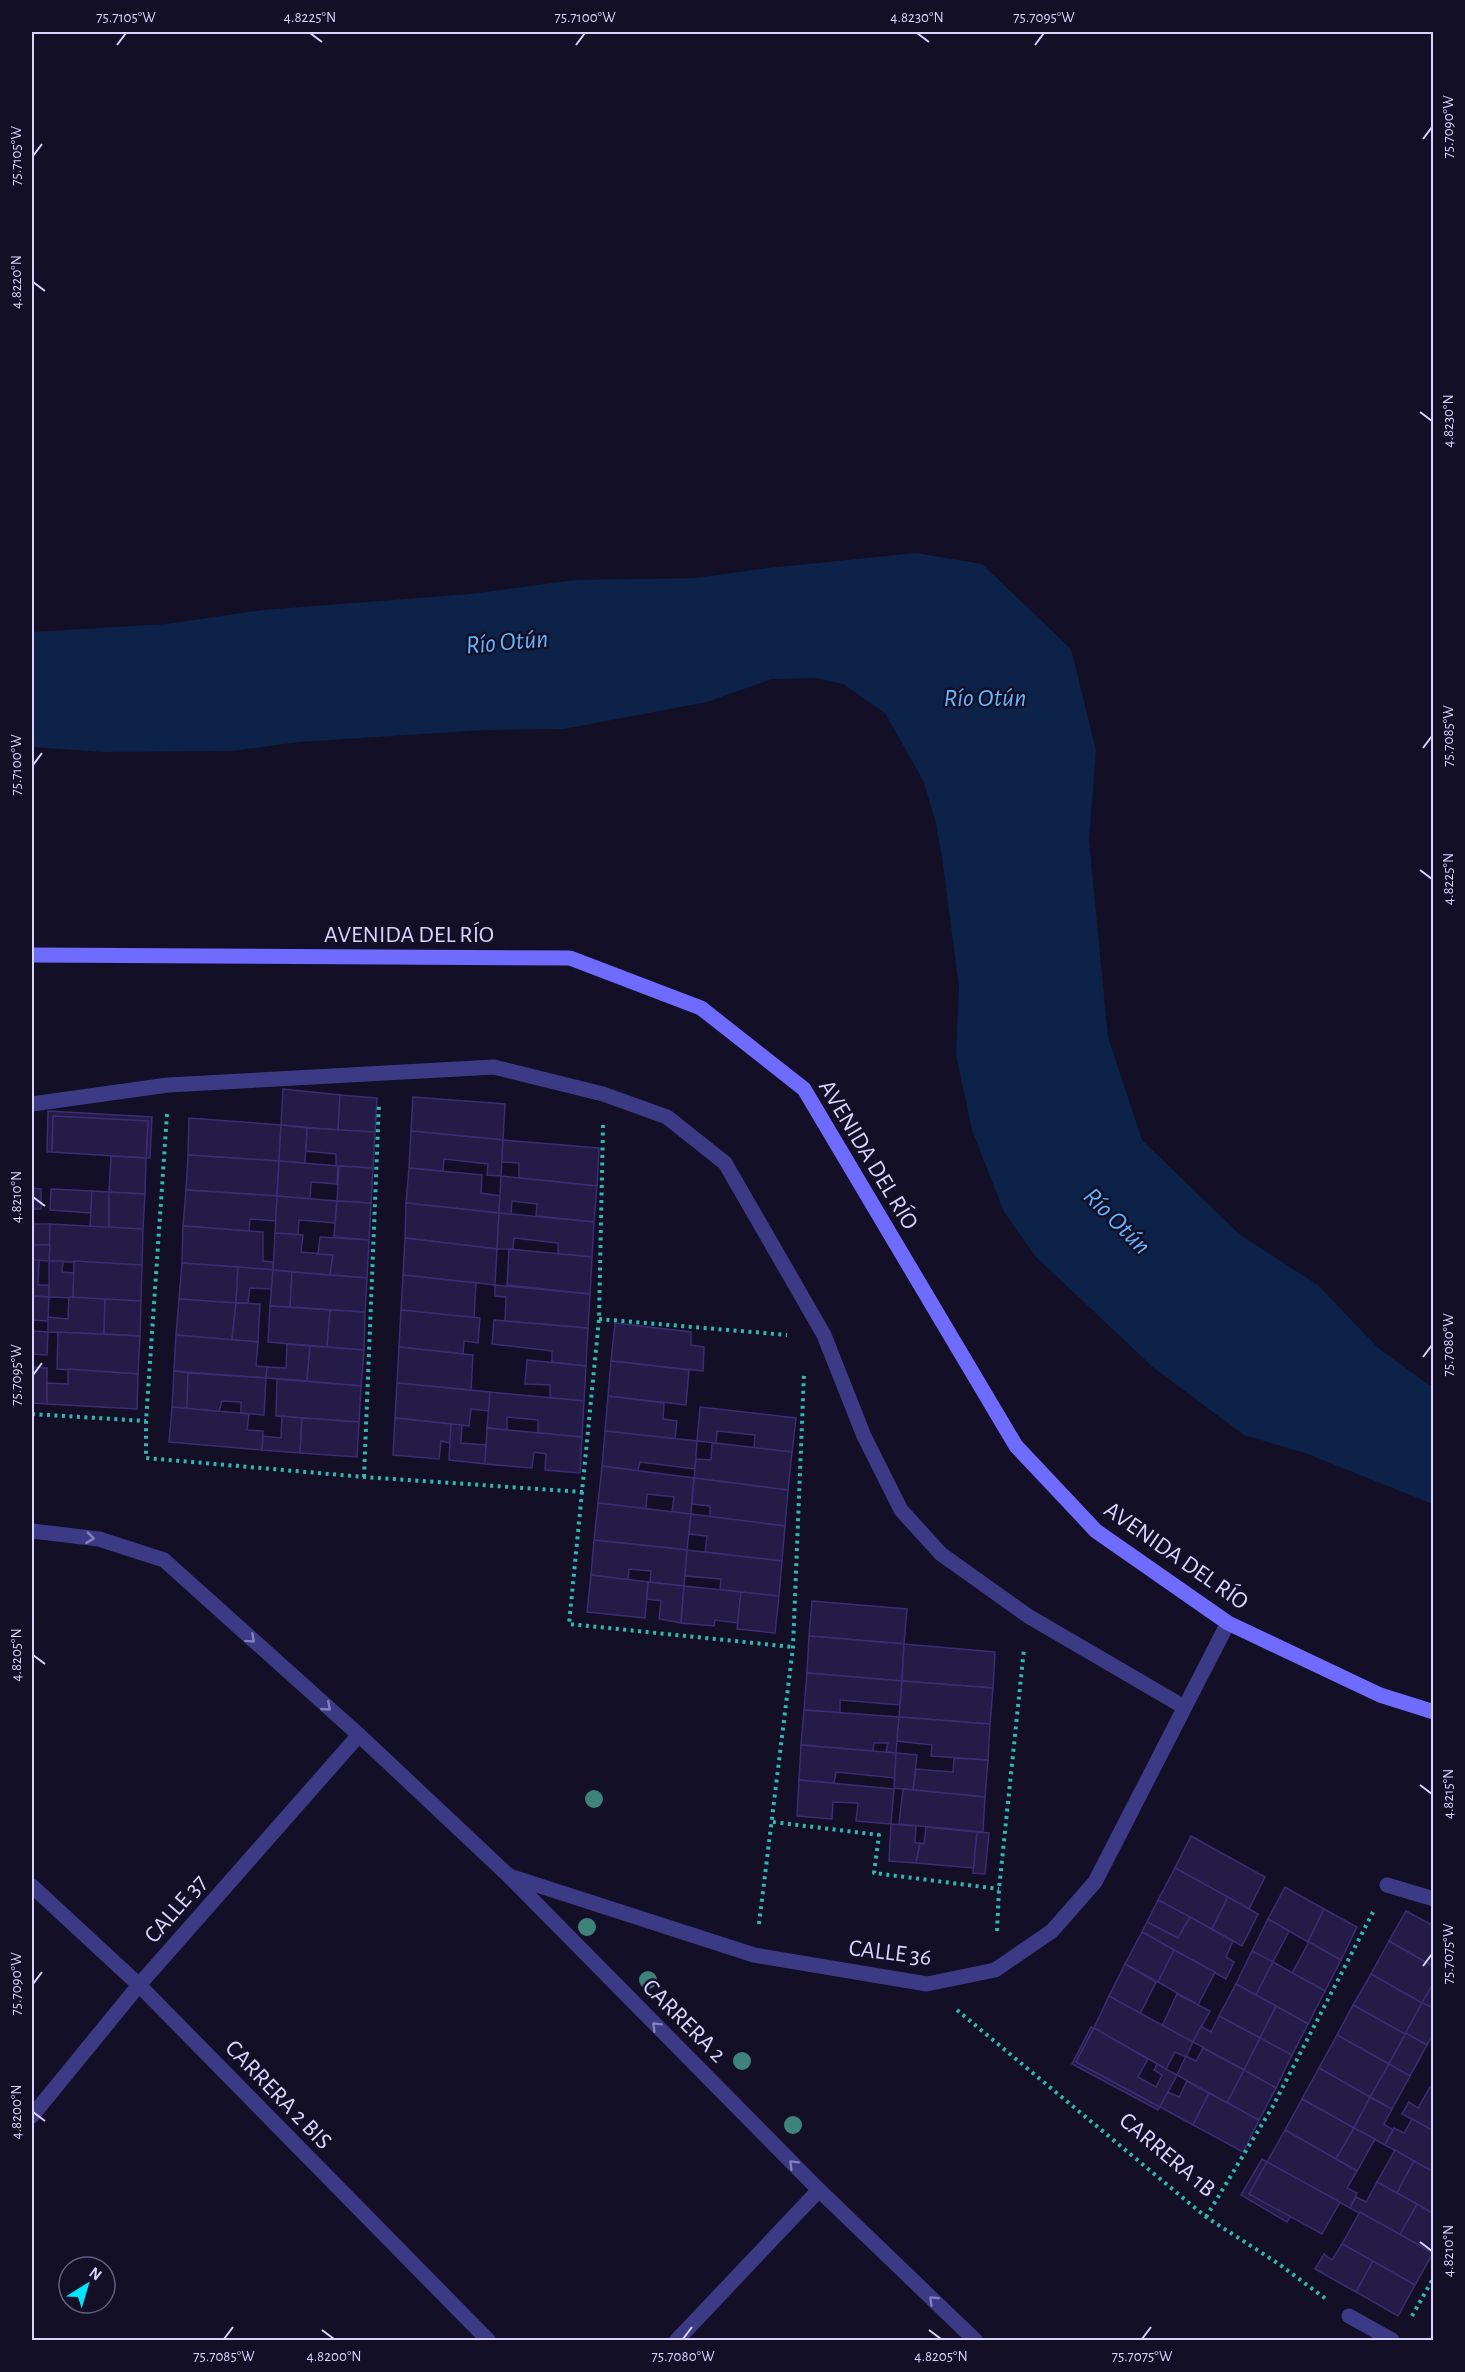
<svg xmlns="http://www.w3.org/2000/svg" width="1465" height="2372" viewBox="0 0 1465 2372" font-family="'Alegreya Sans',sans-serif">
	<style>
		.water { fill: #0c2248 }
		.building { fill: #241b47; stroke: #3b2d73; stroke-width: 1.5 }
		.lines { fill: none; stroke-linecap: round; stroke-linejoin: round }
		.path { stroke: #2fb8b0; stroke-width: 4; stroke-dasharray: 3 4.5; stroke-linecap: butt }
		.minor { stroke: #3d3a85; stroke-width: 15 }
		.tertiary { stroke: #3d3a85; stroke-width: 15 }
		.secondary { stroke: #6f6bff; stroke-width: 15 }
		.tree { fill: #3d827b }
		.oneway { stroke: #837fbc }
		.ticks { fill: none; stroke: #d9d4ff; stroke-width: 2 }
		.labels { text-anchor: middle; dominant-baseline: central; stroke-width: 5; stroke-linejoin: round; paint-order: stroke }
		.street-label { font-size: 24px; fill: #d9d4ff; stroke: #130f26 }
		.water-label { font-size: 26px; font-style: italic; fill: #62b6ff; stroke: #130f26 }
		.neatline { fill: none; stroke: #d9d4ff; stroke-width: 2 }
		.ticks-label { font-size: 15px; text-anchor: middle; fill: #d9d4ff }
	</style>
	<rect width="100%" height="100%" fill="#130f26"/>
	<polygon class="water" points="916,553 982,564 1071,649 1096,750 1089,840 1108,1037 1142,1140 1240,1235 1318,1285 1378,1348 1429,1385 1433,1386 1433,1504 1305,1453 1244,1435 1154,1368 1036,1257 1004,1212 972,1130 956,1054 959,987 942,857 936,823 923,780 885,713 843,684 816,678 772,679 707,702 564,729 486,730 299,742 232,751 102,752 32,747 32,632 166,624 263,610 470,594 575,580 696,578 768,568"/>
	<g class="building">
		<polygon points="283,1089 340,1095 338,1130 281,1125"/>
		<polygon points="340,1095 377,1098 375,1132 338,1130"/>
		<polygon points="413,1097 505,1104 503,1140 411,1131"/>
		<polygon points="48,1111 152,1117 150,1158 146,1158 148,1121 101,1119 53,1116 52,1152 47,1152"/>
		<polygon points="53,1116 148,1121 146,1158 52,1152"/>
		<polygon points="189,1118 281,1125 279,1161 188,1155"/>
		<polygon points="281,1125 307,1128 305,1163 279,1161"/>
		<polygon points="307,1128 375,1132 373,1168 336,1166 336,1154 306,1151"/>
		<polygon points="411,1131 503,1140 501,1176 487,1175 488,1164 444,1159 443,1171 409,1168"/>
		<polygon points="503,1140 599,1148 597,1186 519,1178 519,1163 502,1162"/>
		<polygon points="188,1155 279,1161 277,1196 186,1190"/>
		<polygon points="111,1156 146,1158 145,1194 109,1192"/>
		<polygon points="279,1161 338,1166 337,1184 311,1182 310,1199 277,1196"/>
		<polygon points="339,1166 373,1168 371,1203 337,1201"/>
		<polygon points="409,1168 482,1175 481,1193 500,1196 499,1213 406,1203"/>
		<polygon points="501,1176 597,1186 594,1222 536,1216 537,1204 512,1201 511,1214 499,1213"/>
		<polygon points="32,1188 41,1189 41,1209 33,1209 32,1224"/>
		<polygon points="51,1189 92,1191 91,1213 50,1210"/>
		<polygon points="186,1190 277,1196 276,1221 250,1219 249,1231 183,1226"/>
		<polygon points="92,1191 109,1192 109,1228 90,1227"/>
		<polygon points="109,1192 145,1194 143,1229 109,1228"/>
		<polygon points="277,1196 337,1201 335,1223 299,1220 298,1235 275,1233"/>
		<polygon points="337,1201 371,1203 369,1240 334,1237"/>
		<polygon points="406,1203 499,1213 497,1249 405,1238"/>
		<polygon points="499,1213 594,1222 592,1257 558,1254 558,1243 514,1238 513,1249 497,1249"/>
		<rect x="32" y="1224" width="18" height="21"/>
		<polygon points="50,1224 143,1229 142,1265 49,1261"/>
		<polygon points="183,1226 263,1232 263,1261 273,1262 273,1270 182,1263"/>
		<polygon points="275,1233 303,1235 301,1252 333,1255 330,1275 273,1270"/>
		<polygon points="320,1237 369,1240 367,1278 330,1275 333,1255 318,1254"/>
		<polygon points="405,1238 497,1249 495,1285 403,1275"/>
		<polygon points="32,1245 50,1245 49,1261 32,1260"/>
		<polygon points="509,1249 592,1257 590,1294 507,1285"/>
		<polygon points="32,1260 39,1260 38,1285 49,1285 49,1297 32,1296"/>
		<polygon points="49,1261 63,1261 62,1272 74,1273 73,1298 49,1297"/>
		<polygon points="74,1261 142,1265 141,1301 73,1298"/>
		<polygon points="182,1263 238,1267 236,1303 179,1299"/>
		<polygon points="238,1267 273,1270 272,1289 250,1288 248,1303 236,1303"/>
		<polygon points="273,1270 292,1272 290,1307 270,1306"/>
		<polygon points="292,1272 367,1278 365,1312 290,1307"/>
		<polygon points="403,1275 476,1283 474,1318 401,1310"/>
		<polygon points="495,1285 590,1294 588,1328 505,1321 506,1297 495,1296"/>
		<polygon points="32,1296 49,1297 48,1321 32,1320"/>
		<polygon points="69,1297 105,1299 104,1334 48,1332 48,1317 68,1319"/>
		<polygon points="105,1299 141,1301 140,1336 104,1334"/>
		<polygon points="179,1299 236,1303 232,1340 176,1335"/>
		<polygon points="236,1303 260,1304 258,1342 232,1340"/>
		<polygon points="270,1306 330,1310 327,1347 268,1342"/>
		<polygon points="330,1310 365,1312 364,1350 327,1347"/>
		<polygon points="401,1310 480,1318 478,1343 464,1341 463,1354 399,1347"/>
		<polygon points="494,1320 588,1328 586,1366 552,1362 552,1351 492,1344"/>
		<polygon points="615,1323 691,1332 691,1345 704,1347 703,1371 611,1361"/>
		<polygon points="32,1331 48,1332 47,1355 32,1354"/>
		<polygon points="58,1332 140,1336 138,1374 57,1369"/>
		<polygon points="176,1335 258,1342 256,1366 267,1367 266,1378 174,1371"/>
		<polygon points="287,1344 310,1346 307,1381 266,1378 267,1367 286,1368"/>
		<polygon points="310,1346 364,1350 361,1386 307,1381"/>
		<polygon points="399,1347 473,1355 471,1390 397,1383"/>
		<polygon points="527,1360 586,1366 584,1401 550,1398 550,1385 525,1384"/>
		<polygon points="611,1361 689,1370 686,1405 608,1396"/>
		<polygon points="32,1367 47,1368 47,1404 32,1403"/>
		<polygon points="68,1369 138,1374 137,1409 47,1404 47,1383 68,1384"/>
		<polygon points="174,1371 188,1373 187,1409 172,1407"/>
		<polygon points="188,1373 266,1378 264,1415 241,1413 241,1402 222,1401 219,1411 187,1409"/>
		<polygon points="277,1379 361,1386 359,1422 276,1416"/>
		<polygon points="397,1383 490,1392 489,1411 471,1409 469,1426 395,1418"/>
		<polygon points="490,1392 584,1401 582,1437 538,1433 538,1420 507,1417 507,1430 487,1428"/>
		<polygon points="608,1396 664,1403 663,1419 677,1421 675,1439 605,1431"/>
		<polygon points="172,1407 249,1414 247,1430 263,1431 262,1450 169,1442"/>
		<polygon points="700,1407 796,1418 792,1452 754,1448 755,1435 717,1431 716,1443 697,1441"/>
		<polygon points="282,1416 302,1418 300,1453 262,1450 263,1436 281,1438"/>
		<polygon points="302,1418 359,1422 357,1457 300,1453"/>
		<polygon points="395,1418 451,1424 450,1443 441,1441 439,1459 393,1455"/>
		<polygon points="451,1424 462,1425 461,1443 486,1445 485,1464 449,1460"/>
		<polygon points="487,1428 582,1437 580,1473 545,1470 546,1454 534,1452 532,1468 485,1464"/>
		<polygon points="605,1431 697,1441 695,1469 640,1462 638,1471 602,1466"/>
		<polygon points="716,1443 792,1452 788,1490 694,1478 696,1459 711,1460 712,1444"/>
		<polygon points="602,1466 694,1478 691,1514 672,1512 674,1497 647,1494 646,1509 598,1503"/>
		<polygon points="694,1478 788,1490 785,1526 710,1517 710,1506 692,1504"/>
		<polygon points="598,1503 691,1514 687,1550 594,1540"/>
		<polygon points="691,1514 785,1526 782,1561 705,1552 707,1536 689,1534"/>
		<polygon points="594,1540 687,1550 684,1586 650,1582 651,1571 629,1569 628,1580 591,1575"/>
		<polygon points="687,1550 782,1561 779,1596 720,1590 721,1579 685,1576"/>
		<polygon points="591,1575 648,1582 645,1618 587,1612"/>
		<polygon points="648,1582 684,1586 681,1623 659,1619 661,1601 647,1599"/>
		<polygon points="684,1586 741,1592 738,1623 715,1620 714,1626 681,1623"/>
		<polygon points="741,1592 779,1596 775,1633 737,1629"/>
		<polygon points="812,1601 907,1609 904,1644 809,1636"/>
		<polygon points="809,1636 904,1644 902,1681 807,1673"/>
		<polygon points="904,1644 995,1652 993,1688 902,1681"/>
		<polygon points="807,1673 902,1681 900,1705 840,1700 840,1713 804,1710"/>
		<polygon points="902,1681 993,1688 990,1724 899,1717"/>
		<polygon points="804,1710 899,1717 896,1753 886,1752 888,1743 874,1743 873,1751 801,1745"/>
		<polygon points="899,1717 990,1724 988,1760 931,1756 932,1745 897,1741"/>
		<polygon points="801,1745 896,1753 895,1778 836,1772 834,1783 799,1780"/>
		<polygon points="896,1753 917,1755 913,1790 894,1788"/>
		<polygon points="954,1758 988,1760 985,1797 913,1790 916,1769 953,1772"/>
		<polygon points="799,1780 894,1789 891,1824 856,1821 858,1803 833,1802 832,1819 797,1816"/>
		<polygon points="903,1789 985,1797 983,1832 899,1824"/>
		<polygon points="891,1824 916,1826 915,1843 920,1843 916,1863 889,1861"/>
		<polygon points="926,1827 977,1832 974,1868 916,1863 920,1843 924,1844"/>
		<polygon points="977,1832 989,1833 985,1874 973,1873"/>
		<polygon points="1191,1836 1265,1877 1249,1909 1175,1868"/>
		<polygon points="1175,1868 1228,1897 1212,1929 1158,1900"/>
		<polygon points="1285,1887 1324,1909 1308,1942 1268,1919"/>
		<polygon points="1228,1897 1258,1914 1242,1946 1212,1929"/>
		<polygon points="1158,1900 1190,1917 1178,1938 1147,1922"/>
		<polygon points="1324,1909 1357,1927 1341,1960 1308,1942"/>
		<polygon points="1406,1911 1434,1926 1434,1967 1389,1941"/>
		<polygon points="1190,1917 1233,1941 1226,1957 1234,1962 1226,1979 1142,1932 1147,1922 1178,1938"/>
		<polygon points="1268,1919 1289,1931 1273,1962 1252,1951"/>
		<polygon points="1142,1932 1174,1950 1158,1982 1125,1964"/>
		<polygon points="1389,1941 1434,1967 1434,1982 1422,2003 1371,1974"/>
		<polygon points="1309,1942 1341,1960 1325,1991 1292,1973"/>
		<polygon points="1174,1950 1215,1972 1198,2005 1158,1982"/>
		<polygon points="1252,1951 1273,1962 1256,1995 1236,1984"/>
		<polygon points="1273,1962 1325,1991 1308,2024 1256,1995"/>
		<polygon points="1125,1964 1156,1982 1140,2014 1109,1996"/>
		<polygon points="1371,1974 1422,2003 1405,2034 1353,2005"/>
		<polygon points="1434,1982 1434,2008 1422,2003"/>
		<polygon points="1236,1984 1276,2006 1260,2038 1219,2016"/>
		<polygon points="1177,1994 1210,2011 1193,2042 1162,2026"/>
		<polygon points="1109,1996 1193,2042 1186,2057 1175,2052 1166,2069 1094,2028"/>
		<polygon points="1422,2003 1434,2008 1434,2033 1427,2045 1405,2034"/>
		<polygon points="1353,2005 1405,2034 1389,2064 1337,2035"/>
		<polygon points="1276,2006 1308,2024 1292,2055 1260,2038"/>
		<polygon points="1219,2016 1260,2038 1244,2070 1193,2042 1201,2026 1211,2032"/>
		<polygon points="1091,2027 1094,2028 1076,2062 1160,2107 1158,2110 1072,2064"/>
		<polygon points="1094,2028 1148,2059 1138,2077 1156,2087 1162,2075 1154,2070 1157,2064 1177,2075 1160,2107 1076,2062"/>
		<polygon points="1406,2033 1427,2045 1410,2076 1389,2064"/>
		<polygon points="1337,2035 1389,2064 1370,2097 1319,2068"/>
		<polygon points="1260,2038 1292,2055 1276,2088 1244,2070"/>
		<polygon points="1203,2048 1244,2070 1227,2103 1177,2075 1186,2056 1196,2061"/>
		<polygon points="1389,2064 1410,2076 1392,2109 1370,2097"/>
		<polygon points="1319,2068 1370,2097 1354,2128 1302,2099"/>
		<polygon points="1244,2070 1276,2088 1259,2120 1227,2103"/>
		<polygon points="1187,2081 1209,2093 1193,2125 1160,2107 1168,2092 1179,2097"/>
		<polygon points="1430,2087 1434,2089 1434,2127 1432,2130 1402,2114 1409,2102 1418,2108"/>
		<polygon points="1209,2093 1259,2120 1243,2152 1193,2125"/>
		<polygon points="1370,2097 1392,2109 1384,2124 1393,2130 1385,2145 1354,2128"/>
		<polygon points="1302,2099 1354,2128 1336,2159 1285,2130"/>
		<polygon points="1412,2119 1434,2131 1434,2172 1385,2145 1394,2128 1404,2133"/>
		<polygon points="1354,2128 1375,2139 1357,2171 1336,2159"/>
		<polygon points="1285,2130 1357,2171 1347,2188 1357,2193 1350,2208 1267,2162"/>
		<polygon points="1395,2150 1414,2161 1397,2193 1377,2182"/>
		<polygon points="1262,2159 1267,2162 1249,2194 1291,2216 1287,2222 1241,2195"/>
		<polygon points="1414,2161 1434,2172 1434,2214 1397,2193"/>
		<polygon points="1267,2162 1340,2202 1322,2234 1249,2194"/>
		<polygon points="1377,2182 1417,2204 1400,2235 1350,2208 1356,2197 1366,2202"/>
		<polygon points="1417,2204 1434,2214 1433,2253 1400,2235"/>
		<polygon points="1360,2212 1433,2253 1415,2285 1342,2244"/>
		<polygon points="1342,2244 1373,2261 1356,2292 1315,2269 1324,2254 1332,2260"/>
		<polygon points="1373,2261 1415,2285 1398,2316 1356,2292"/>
	</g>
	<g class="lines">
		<g class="path">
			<polyline points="167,1114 146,1421 146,1458 364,1477 583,1492"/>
			<polyline points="603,1125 599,1319 569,1624 793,1647"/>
			<polyline points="599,1319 787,1335"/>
			<polyline points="32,1414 146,1421"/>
			<polyline points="364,1477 379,1103"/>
			<polyline points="773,1822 879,1835 874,1873 999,1889"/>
			<polyline points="759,1924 793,1647 804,1373"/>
			<polyline points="997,1931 999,1889 1024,1649"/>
			<polyline points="957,2010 1206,2217 1279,2264 1326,2299"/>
			<polyline points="1206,2217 1273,2106 1373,1912"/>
			<polyline points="1412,2316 1434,2277"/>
		</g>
		<g class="minor">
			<polyline points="32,1104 168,1085 494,1067 603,1094 667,1117 725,1163 824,1335 864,1436 901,1510 941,1554 1028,1616 1184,1707"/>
			<polyline points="359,1735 509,1876 819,2190 975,2340"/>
			<polyline points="509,1876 754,1955 927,1984 995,1970 1052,1931 1095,1882 1228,1623"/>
			<polyline points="1387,1885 1434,1899"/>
			<polyline points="32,1886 139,1985 488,2340"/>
			<polyline points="1349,2316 1392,2340"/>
			<polyline points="677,2340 819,2190"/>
		</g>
		<polyline class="tertiary" points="32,1531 99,1539 164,1560 359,1735 139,1985 32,2116"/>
		<polyline class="secondary" points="32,955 570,958 701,1008 804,1089 1016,1446 1096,1531 1228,1623 1380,1695 1434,1712"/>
	</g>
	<g class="tree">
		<circle cx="594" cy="1799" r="9"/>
		<circle cx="587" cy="1927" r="9"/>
		<circle cx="648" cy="1980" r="9"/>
		<circle cx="742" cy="2061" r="9"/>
		<circle cx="793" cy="2125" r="9"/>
	</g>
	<defs><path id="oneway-chevron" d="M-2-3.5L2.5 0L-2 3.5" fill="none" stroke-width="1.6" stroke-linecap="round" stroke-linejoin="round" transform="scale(1.5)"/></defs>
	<g class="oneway">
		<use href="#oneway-chevron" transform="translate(90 1538) rotate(7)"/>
		<use href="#oneway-chevron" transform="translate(251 1639) rotate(42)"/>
		<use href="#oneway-chevron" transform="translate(327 1707) rotate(41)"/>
		<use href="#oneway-chevron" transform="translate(656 2026) rotate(-135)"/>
		<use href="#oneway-chevron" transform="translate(793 2164) rotate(-135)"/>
		<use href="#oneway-chevron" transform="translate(933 2300) rotate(-136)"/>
	</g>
	<path class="ticks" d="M310,33L322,42M917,33L929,42M117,45L126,33M576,45L585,33M1035,45L1044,33M1423,139L1432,127M33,156L42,144M33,282L45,291M1420,412L1432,421M1423,748L1432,736M33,765L42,753M1420,870L1432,879M33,1197L45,1206M1423,1357L1432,1345M33,1375L42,1363M33,1655L45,1664M1420,1785L1432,1794M1423,1966L1432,1954M33,1984L42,1972M33,2112L45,2121M1420,2242L1432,2251M322,2330L334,2339M929,2330L941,2339M224,2339L233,2327M683,2339L692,2327M1142,2339L1151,2327"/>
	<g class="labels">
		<g class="street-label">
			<text x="409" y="935">AVENIDA DEL RÍO</text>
			<text transform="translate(868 1155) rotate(59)">AVENIDA DEL RÍO</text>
			<text transform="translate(1176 1556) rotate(35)">AVENIDA DEL RÍO</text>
			<text transform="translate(176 1909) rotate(-49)">CALLE 37</text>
			<text transform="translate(890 1953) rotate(7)">CALLE 36</text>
			<text transform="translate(684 2021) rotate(45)">CARRERA 2</text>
			<text transform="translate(278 2095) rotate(46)">CARRERA 2 BIS</text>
			<text transform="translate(1167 2155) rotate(40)">CARRERA 1B</text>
		</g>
		<g class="water-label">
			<text transform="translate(507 642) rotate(-5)">Río Otún</text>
			<text x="985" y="698">Río Otún</text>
			<text transform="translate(1117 1221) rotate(45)">Río Otún</text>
		</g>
	</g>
	<rect width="1465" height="2372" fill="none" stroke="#130f26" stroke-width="66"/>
	<g transform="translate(87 2285) rotate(37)"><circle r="28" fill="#130f26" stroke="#625e7d" stroke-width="1.5"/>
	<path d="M0-4.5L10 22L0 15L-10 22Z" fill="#00e5ff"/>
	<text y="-9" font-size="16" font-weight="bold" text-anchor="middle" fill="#d9d4ff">N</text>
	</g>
	<rect x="33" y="33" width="1399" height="2306" class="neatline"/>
	<g class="ticks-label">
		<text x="126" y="22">75.7105°W</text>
		<text x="310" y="22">4.8225°N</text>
		<text x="585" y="22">75.7100°W</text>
		<text x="917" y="22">4.8230°N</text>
		<text x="1044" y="22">75.7095°W</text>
		<text transform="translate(1448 127) rotate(-90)" y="5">75.7090°W</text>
		<text transform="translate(16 156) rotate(-90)" y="5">75.7105°W</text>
		<text transform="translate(16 282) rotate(-90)" y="5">4.8220°N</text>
		<text transform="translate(1448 421) rotate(-90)" y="5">4.8230°N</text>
		<text transform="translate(1448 736) rotate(-90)" y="5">75.7085°W</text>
		<text transform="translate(16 765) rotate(-90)" y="5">75.7100°W</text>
		<text transform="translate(1448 879) rotate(-90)" y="5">4.8225°N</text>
		<text transform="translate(16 1197) rotate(-90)" y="5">4.8210°N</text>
		<text transform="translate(1448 1345) rotate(-90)" y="5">75.7080°W</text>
		<text transform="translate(16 1375) rotate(-90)" y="5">75.7095°W</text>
		<text transform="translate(16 1655) rotate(-90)" y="5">4.8205°N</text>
		<text transform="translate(1448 1794) rotate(-90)" y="5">4.8215°N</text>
		<text transform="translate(1448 1954) rotate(-90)" y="5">75.7075°W</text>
		<text transform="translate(16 1984) rotate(-90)" y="5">75.7090°W</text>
		<text transform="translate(16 2112) rotate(-90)" y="5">4.8200°N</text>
		<text transform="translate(1448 2251) rotate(-90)" y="5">4.8210°N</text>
		<text x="224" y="2361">75.7085°W</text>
		<text x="334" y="2361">4.8200°N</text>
		<text x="683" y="2361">75.7080°W</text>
		<text x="941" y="2361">4.8205°N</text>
		<text x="1142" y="2361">75.7075°W</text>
	</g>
</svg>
